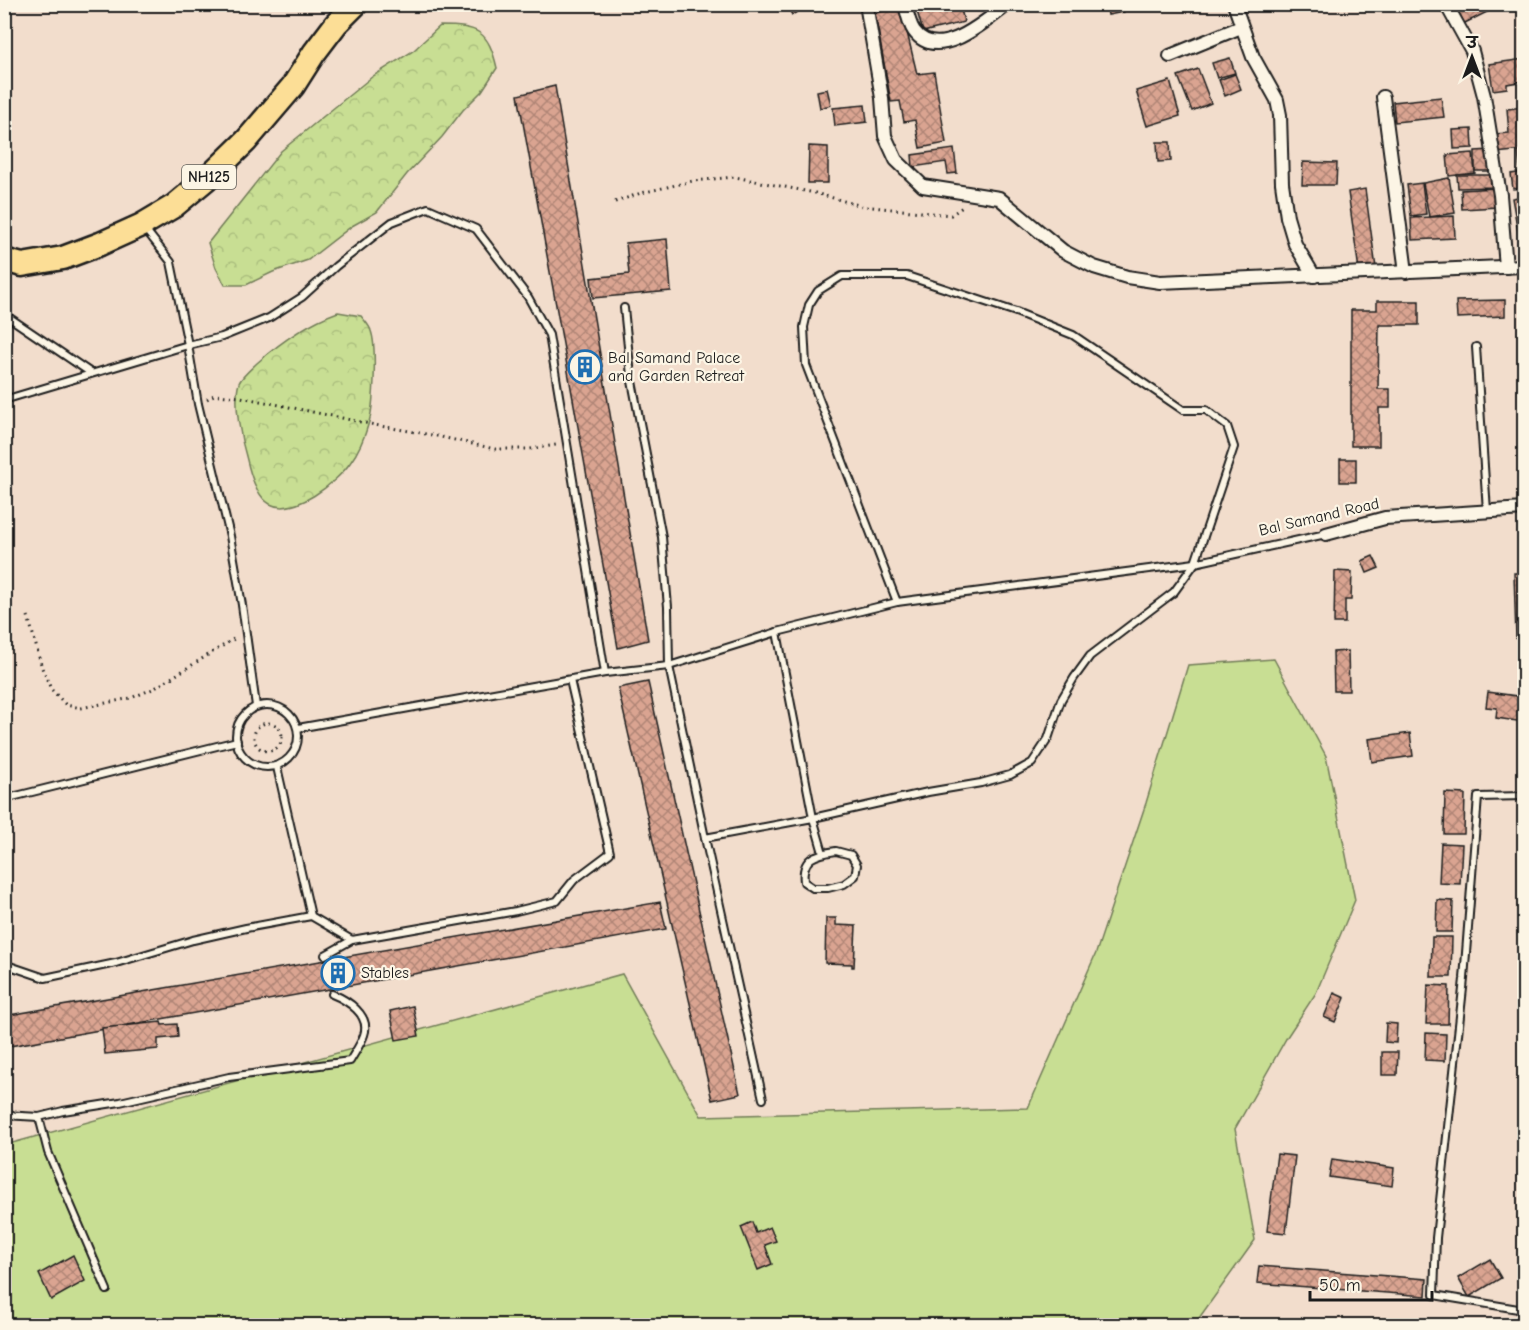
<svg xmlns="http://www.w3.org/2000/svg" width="1529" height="1330" viewBox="0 0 1529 1330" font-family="'Comic Neue','Playpen Sans Deva',sans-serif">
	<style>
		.green { fill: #c8de93; stroke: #727d58; stroke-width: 1.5 }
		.park { fill: url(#park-crowns); stroke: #727d58; stroke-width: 1.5 }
		.building { fill: url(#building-cross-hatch); stroke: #1c1c1c; stroke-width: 1.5 }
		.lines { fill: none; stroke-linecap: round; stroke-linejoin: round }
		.lane-casing { stroke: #1c1c1c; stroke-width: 10 }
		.street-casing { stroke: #1c1c1c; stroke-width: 16 }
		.highway-casing { stroke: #1c1c1c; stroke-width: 27 }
		.path { stroke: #1c1c1c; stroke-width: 3; stroke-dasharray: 1.5 4.5; stroke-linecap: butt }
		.lane { stroke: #fcf5e5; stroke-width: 6 }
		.street { stroke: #fcf5e5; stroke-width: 12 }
		.highway { stroke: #fcde96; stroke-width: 22 }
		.labels { text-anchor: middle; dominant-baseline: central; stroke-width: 4.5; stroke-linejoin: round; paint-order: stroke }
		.shield { fill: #fcf5e5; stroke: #5f5d58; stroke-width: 1.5 }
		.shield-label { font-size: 15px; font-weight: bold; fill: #1c1c1c }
		.poi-label { font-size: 16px; fill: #1c1c1c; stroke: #fcf5e5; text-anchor: start }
		.street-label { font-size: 16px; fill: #1c1c1c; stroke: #fcf5e5 }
	</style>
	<defs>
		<pattern id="park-crowns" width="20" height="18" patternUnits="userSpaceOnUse" patternTransform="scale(1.5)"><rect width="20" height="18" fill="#c8de93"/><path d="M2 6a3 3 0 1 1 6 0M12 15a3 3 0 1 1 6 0" fill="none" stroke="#abbe7e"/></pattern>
		<pattern id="building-cross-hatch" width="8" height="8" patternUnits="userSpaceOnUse" patternTransform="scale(1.5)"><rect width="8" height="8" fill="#daa491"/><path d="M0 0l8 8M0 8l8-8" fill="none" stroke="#b08576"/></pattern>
	</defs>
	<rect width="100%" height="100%" fill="#f2ddcc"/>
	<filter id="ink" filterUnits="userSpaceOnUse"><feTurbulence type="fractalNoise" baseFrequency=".0167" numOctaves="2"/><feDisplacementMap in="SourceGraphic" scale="12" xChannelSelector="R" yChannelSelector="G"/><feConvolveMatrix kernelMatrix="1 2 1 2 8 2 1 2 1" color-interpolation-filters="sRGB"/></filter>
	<g filter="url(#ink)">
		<polygon class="green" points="1274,659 1326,756 1355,900 1316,993 1287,1037 1235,1129 1255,1240 1194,1325 5,1326 5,1145 622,974 701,1116 1028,1108 1096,953 1146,803 1188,665"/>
		<g class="park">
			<path d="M440,26C478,26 488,30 497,68L482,91L463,110L442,137L407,174L377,212L352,226L308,260L273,272L246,285H225L216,268L208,243L281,151L373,76L413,51Z"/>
			<path d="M338,312L361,316C364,320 370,326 371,331C377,347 374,405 369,422C365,436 359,451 350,463C337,482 294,517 270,504C257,497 250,473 247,460C241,440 233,403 239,383C242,376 252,368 257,363C282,341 307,323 338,312Z"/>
		</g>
		<g class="building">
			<polygon points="786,4 811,4 792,15"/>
			<polygon points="915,4 960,4 964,22 923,32"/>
			<polygon points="1106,4 1122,4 1124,12 1108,15"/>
			<polygon points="1453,4 1499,4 1499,6 1463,24"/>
			<polygon points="901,7 917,74 934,72 946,143 920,148 915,120 904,122 900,101 891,102 875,13"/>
			<polygon points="1230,58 1235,73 1217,78 1212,63"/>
			<polygon points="1524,59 1524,81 1507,84 1507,88 1493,90 1489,64"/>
			<polygon points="1198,69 1211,103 1192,111 1178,76"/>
			<polygon points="1235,74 1241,89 1225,96 1219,80"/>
			<polygon points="1170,81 1180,116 1147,126 1136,91"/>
			<polygon points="555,86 648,640 618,648 518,95"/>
			<polygon points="827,89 831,105 820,108 817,91"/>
			<polygon points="1441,97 1444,117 1395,122 1393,102"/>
			<polygon points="865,105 867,122 835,126 833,108"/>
			<polygon points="1524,107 1524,150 1496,153 1494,134 1509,133 1507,109"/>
			<polygon points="1472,129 1473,148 1454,149 1453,130"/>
			<polygon points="1157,142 1170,142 1171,161 1158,162"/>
			<polygon points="809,146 828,147 828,183 808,183"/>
			<polygon points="954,149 957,173 948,174 946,162 913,167 912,155"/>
			<polygon points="1492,150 1493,171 1475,171 1475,151"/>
			<polygon points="1524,151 1524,169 1520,170 1518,152"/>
			<polygon points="1473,153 1475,173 1449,176 1447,155"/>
			<polygon points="1303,162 1337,163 1336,185 1302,185"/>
			<polygon points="1524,172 1524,188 1513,189 1511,174"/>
			<polygon points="1457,175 1493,175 1493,187 1458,188"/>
			<polygon points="1449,178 1455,213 1429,217 1423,183"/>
			<polygon points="1422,183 1426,214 1411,216 1407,185"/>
			<polygon points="1497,188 1498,207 1462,209 1461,190"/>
			<polygon points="1365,189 1376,268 1359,270 1348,192"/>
			<polygon points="1524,196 1524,242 1520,243 1512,198"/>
			<polygon points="1454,216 1455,238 1412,240 1411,218"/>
			<polygon points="667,239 671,291 593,298 591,278 629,274 626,243"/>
			<polygon points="1505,300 1505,316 1457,318 1456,301"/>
			<polygon points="1377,301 1419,301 1419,325 1379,325 1378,389 1390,389 1390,408 1379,408 1379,446 1351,446 1351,310 1377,310"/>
			<rect x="1340" y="459" width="16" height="23"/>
			<polygon points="1373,556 1379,568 1367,573 1362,561"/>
			<polygon points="1335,571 1352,572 1351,600 1345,600 1345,623 1334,623"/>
			<polygon points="1514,573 1524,573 1524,639 1516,639"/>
			<polygon points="1348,651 1349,691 1334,691 1333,652"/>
			<polygon points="648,682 740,1094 712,1100 618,688"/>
			<polygon points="1488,692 1524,697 1524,722 1496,718 1497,708 1486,707"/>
			<polygon points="1410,733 1413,756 1372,762 1369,739"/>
			<polygon points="1445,793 1465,794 1464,834 1444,834"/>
			<polygon points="1441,843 1462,844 1460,884 1439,883"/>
			<polygon points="1437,900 1453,901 1452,932 1436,932"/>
			<polygon points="660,902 666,929 4,1047 4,1016"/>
			<polygon points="826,918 836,918 836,925 856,926 854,967 852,967 852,964 825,963"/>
			<polygon points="1432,937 1452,937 1451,977 1431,977"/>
			<polygon points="1428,985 1449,986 1448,1024 1426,1024"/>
			<polygon points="1334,993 1345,998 1335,1022 1324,1017"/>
			<polygon points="413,1006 419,1036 396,1040 390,1011"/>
			<polygon points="161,1022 162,1025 177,1024 178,1037 158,1039 158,1049 105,1054 102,1028"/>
			<polygon points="1386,1023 1397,1024 1396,1043 1385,1042"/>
			<polygon points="1426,1033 1446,1034 1445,1061 1425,1060"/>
			<polygon points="1382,1052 1398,1052 1397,1075 1382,1075"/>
			<polygon points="1277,1154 1295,1156 1286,1233 1267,1231"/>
			<polygon points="1332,1159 1394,1168 1392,1186 1329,1177"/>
			<polygon points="752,1222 756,1233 770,1227 776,1241 765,1245 772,1264 758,1270 741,1227"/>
			<polygon points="73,1255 85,1281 51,1300 39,1274"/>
			<polygon points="1490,1259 1501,1278 1469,1297 1458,1278"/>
			<polygon points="1259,1266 1427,1279 1426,1296 1257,1283"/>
		</g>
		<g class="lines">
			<g class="lane-casing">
				<g id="lane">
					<polyline points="145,229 171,262 188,345 222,337 269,318 302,297 336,266 392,222 428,208 476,229 528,297 549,335 605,673"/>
					<polyline points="624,308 631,376 662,537 668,607 669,666 705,838 813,818 928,792 981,783 1010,775 1032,763 1048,739 1061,700 1074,678 1090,656 1174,592 1195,563 1234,447 1227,426 1206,410 1183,410 1073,335 1016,312 907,276 842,276 818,291 809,305 804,327 806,365 897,602"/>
					<polyline points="4,314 91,373"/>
					<polyline points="1476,347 1487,511"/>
					<polyline points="4,400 188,345 198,404 230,536 242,605 256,706"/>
					<polyline points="777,632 813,818 823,853"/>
					<circle cx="267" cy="736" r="31"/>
					<polyline points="298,728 605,673 669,666 777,632 897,602 1195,563 1326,534"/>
					<polyline points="277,767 311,916"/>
					<polyline points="1524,796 1478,797 1464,979 1436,1238 1434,1295 1524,1310"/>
					<polyline points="4,799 237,741"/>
					<polyline points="705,838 763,1099"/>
					<path d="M836,851L851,855L857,865L855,876L844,884L828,888H813L804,882C801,858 815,854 836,851Z"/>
					<polyline points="325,955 352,940"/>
					<polyline points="4,964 45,978 116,963 193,940 246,928 311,916 352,940 516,911 557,901 574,880 610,853 570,680"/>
					<polyline points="4,1115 39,1117"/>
					<path d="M107,1290L48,1152L39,1117L63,1111L120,1102L229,1077L350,1061C355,1052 361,1044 364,1035C371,1015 347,1000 332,994"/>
				</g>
			</g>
			<g class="street-casing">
				<g id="street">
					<polyline points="866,4 882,98 885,136 896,160 923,186 999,198 1063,251 1094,267 1127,277 1160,282 1524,266"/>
					<path d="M905,4C907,13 909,24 914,31C938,64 987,20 1008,4"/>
					<polyline points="1234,4 1253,57 1277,100 1280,115 1282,183 1287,217 1295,244 1314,276"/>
					<polyline points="1446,4 1472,51 1484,96 1500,195 1506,267"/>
					<polyline points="1170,56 1241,27"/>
					<polyline points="1383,97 1406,272"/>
					<polyline points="1326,534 1385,518 1524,509"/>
				</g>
			</g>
			<g class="highway-casing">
				<polyline id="highway" points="4,260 22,265 63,258 100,244 142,225 174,206 210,176 246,141 293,86 314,53 336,24 356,4"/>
			</g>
			<g class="path">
				<polyline points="615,202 641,193 693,181 735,177 815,193 862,206 951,215 964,206"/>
				<polyline points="207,399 214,395 241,397 380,426 432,435 495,449 530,449 556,445"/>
				<polyline points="28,616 42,668 51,689 66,705 81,708 131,698 155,688 237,637"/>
				<circle cx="268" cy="737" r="14"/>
			</g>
			<use href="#lane" class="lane"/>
			<use href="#street" class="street"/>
			<use href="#highway" class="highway"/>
		</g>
	</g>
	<defs>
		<g id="building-ring" transform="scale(1.725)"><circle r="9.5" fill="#fcf5e5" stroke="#1f6fb2" stroke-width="1.5"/><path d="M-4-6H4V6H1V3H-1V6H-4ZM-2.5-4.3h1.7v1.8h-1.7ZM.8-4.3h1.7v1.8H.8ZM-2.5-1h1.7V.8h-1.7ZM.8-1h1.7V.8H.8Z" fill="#1f6fb2"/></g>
	</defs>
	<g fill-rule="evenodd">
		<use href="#building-ring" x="585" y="367"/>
		<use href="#building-ring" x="338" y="973"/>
	</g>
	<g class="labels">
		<rect class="shield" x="182" y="165" width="54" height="24" rx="4.5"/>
		<g class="shield-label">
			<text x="209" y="177">NH125</text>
		</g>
		<g class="poi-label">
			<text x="608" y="358">Bal Samand Palace<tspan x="608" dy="18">and Garden Retreat</tspan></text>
			<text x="361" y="973">Stables</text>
		</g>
		<g class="street-label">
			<text transform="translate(1319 517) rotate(-13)">Bal Samand Road</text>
		</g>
	</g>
	<rect width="1529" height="1330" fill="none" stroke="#fcf5e5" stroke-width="24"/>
	<rect x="12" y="12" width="1505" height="1306" fill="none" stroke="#1c1c1c" stroke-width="2" filter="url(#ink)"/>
	<g transform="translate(1472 57)" stroke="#fcf5e5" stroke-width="4.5" paint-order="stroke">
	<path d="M0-4.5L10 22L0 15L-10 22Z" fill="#1c1c1c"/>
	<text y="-9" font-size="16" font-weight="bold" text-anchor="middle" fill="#1c1c1c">उ</text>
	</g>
	<path d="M1310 1291v9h122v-9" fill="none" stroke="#1c1c1c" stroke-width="3"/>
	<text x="1319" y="1291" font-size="18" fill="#1c1c1c" stroke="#fcf5e5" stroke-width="4.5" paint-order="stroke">50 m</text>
</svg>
